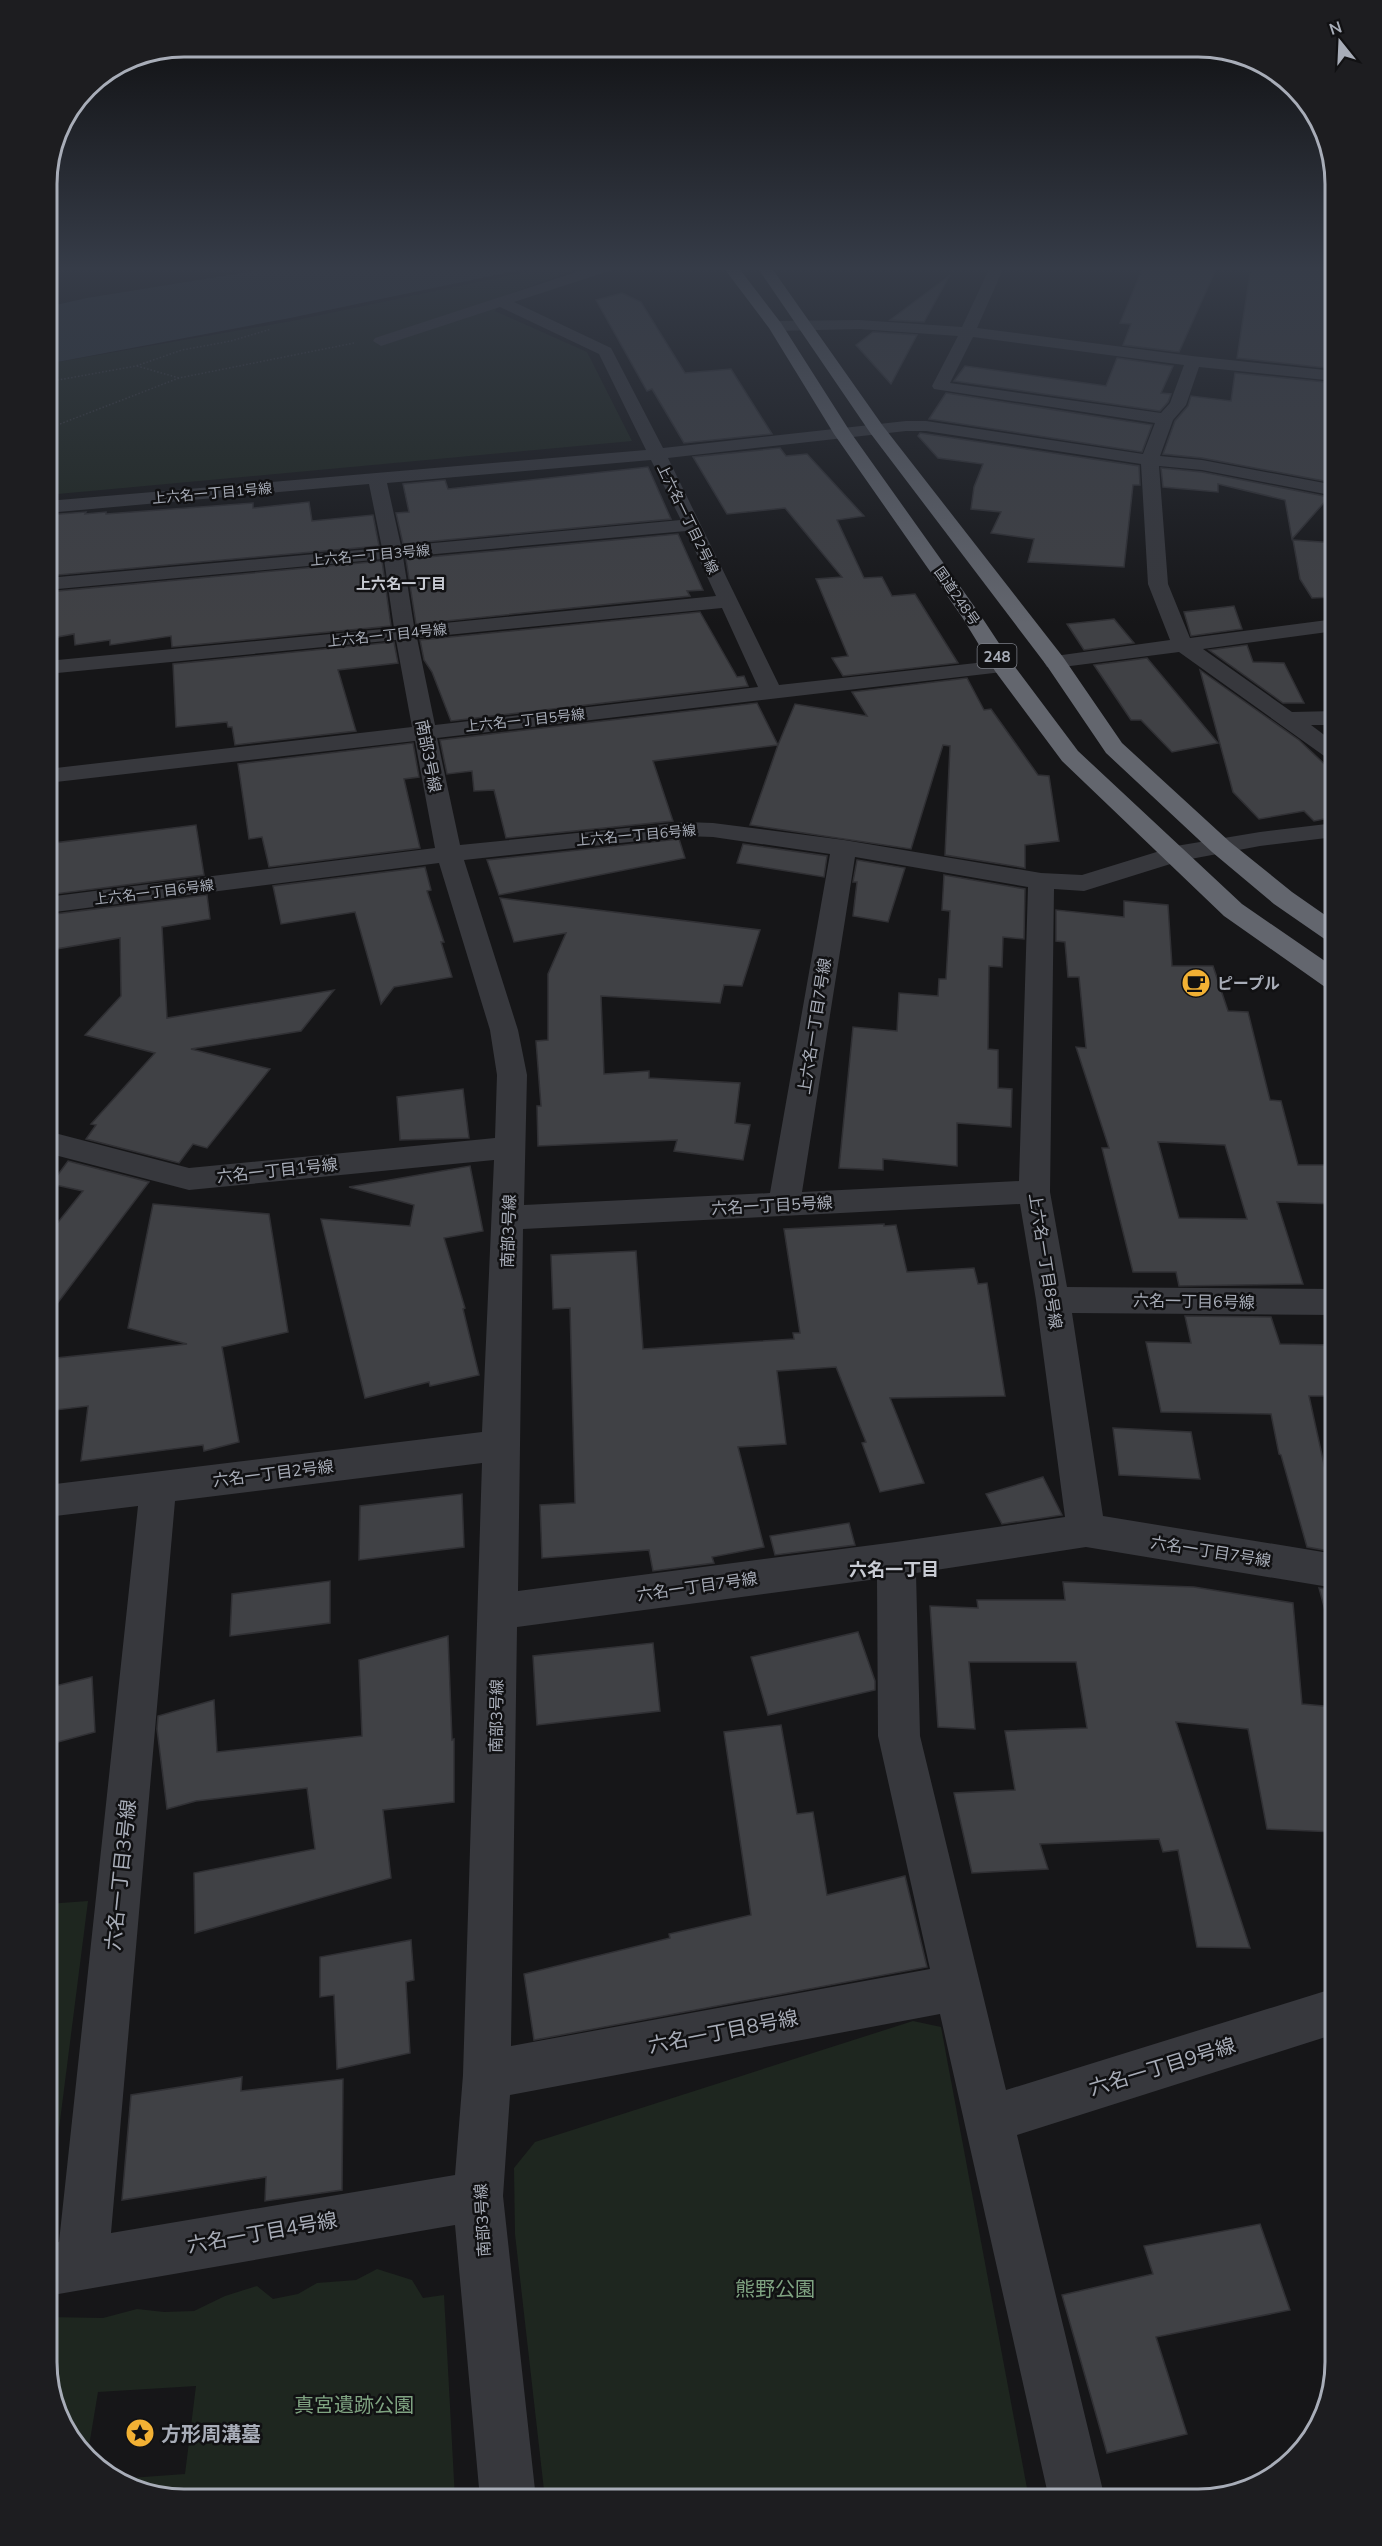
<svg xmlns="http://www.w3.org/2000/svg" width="1382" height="2546" viewBox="0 0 1382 2546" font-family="Mulish,'Noto Sans JP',sans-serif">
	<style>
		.green { fill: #1e261f }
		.water { fill: #2c353c }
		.building { fill: #404145; stroke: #303034; stroke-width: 1.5; fill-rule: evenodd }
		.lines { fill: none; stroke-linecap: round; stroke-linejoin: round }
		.path-far1 { stroke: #3d3f44; stroke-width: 1.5; stroke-dasharray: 1.5 2; stroke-linecap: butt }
		.path { stroke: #3d3f44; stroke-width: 6; stroke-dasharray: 4.5 7; stroke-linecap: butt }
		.minor { fill: #37383d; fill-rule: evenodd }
		.highway { fill: #63666e; fill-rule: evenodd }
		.labels { text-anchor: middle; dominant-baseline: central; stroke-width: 5; stroke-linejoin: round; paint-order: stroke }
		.far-street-label { font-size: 14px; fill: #a8adb8; stroke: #111113 }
		.far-neighbourhood-label { font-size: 15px; font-weight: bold; fill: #c9ccd4; stroke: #111113 }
		.shield { fill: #111113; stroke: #7b7e86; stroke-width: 1.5 }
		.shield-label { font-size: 15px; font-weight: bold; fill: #a8adb8 }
		.street-label { font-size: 16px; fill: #a8adb8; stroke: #111113 }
		.poi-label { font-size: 16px; font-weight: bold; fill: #a8adb8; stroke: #111113; text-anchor: start }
		.neighbourhood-label { font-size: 18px; font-weight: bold; fill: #c9ccd4; stroke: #111113 }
		.near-street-label { font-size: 20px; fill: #a8adb8; stroke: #111113 }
		.near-park-label { font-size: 20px; fill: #7fa381; stroke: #111113 }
		.near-poi-label { font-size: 20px; font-weight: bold; fill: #a8adb8; stroke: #111113; text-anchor: start }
		.rim { fill: none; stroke: #a8adb8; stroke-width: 3 }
	</style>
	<rect width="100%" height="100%" fill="#161618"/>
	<g class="green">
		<polygon points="549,267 583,267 489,301 498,306 495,311 587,352 632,441 47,495 47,366 58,362 292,321"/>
		<polygon points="88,1901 47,2223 47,1904"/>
		<polygon points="913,2021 941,2027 1029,2499 545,2499 515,2234 514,2168 535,2142"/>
		<polygon points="377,2269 412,2280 423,2298 444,2295 455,2499 175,2499 116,2479 185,2474 196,2386 98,2392 88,2452 57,2415 47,2362 47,2317 103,2318 137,2309 164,2312 194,2311 225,2296 257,2286 273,2299 298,2294 317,2283 356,2280"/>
	</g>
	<polygon class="water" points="279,267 534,267 290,318 47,364 47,307 87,298"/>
	<g class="building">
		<polygon points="1143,267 1217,267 1179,352 1123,345 1131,324 1120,323"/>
		<polygon points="1251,267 1335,267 1335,369 1237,358"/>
		<polygon points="950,275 924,322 890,320"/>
		<polygon points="622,293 641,302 685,373 731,369 772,434 684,443 652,389 647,391 596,300"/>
		<polygon points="873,332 917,335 891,384 856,345"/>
		<polygon points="1117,358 1173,366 1161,393 1171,394 1168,402 1160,411 954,381 965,366 1106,386"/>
		<polygon points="1235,373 1335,383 1335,483 1202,458 1163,454 1175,421 1188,406 1191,396 1231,401"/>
		<polygon points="946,393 1152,425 1142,452 929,419"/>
		<polygon points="920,433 1139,466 1140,485 1133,485 1124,567 1028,562 1034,539 991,533 1001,512 971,509 974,487 983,464 938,458 918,436"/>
		<polygon points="780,448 786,456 807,454 864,516 837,520 864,578 882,577 892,596 915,594 958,663 843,676 832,658 848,656 816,579 842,577 785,508 727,514 693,457"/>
		<polygon points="648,467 671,519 403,544 396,513 409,512 403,484 445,480 448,489"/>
		<polygon points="1161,468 1202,472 1329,497 1292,539 1285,500 1218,484 1218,492 1163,487"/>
		<polygon points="309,502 312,521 373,515 379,546 47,576 47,515 86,512 85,514 106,512 106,514 253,503 253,508"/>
		<polygon points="678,534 703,590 687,591 690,596 416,624 406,559"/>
		<polygon points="1293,540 1335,543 1335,597 1312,598 1300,579"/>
		<polygon points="382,561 391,626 172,647 171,636 110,645 110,640 75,645 74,634 52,638 51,615 47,616 47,592"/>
		<polygon points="1234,606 1242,629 1191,636 1184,612"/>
		<polygon points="700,612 737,677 744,676 748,686 451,721 432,672 424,660 420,640"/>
		<polygon points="1114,619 1134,643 1084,650 1067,624"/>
		<polygon points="394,642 398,663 338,670 356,731 235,745 232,727 228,727 227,722 176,727 173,664"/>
		<polygon points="1247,645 1253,662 1284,663 1304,703 1283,703 1209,650"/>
		<polygon points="1147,658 1218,743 1172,752 1141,720 1131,720 1094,665"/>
		<polygon points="1200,670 1299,740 1335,774 1335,817 1314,821 1304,811 1259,819 1233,792"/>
		<polygon points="967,678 984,710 991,709 1038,775 1049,776 1059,841 1025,845 1025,868 945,855 950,746 943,745 911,849 750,825 778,745 653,761 673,821 506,838 494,790 474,791 472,771 447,774 440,740 757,703 778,745 795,704 867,716 852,692"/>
		<polygon points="413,743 419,777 404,779 420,848 269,867 262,837 249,839 238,764"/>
		<polygon points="196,825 204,875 55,894 54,843"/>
		<polygon points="679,839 685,858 499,895 487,860"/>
		<polygon points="743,844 827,856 824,877 737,863"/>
		<polygon points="857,860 905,868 888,922 853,916 857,882 853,882"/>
		<polygon points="425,867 431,890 427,891 444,942 441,942 452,977 394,987 381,1004 355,912 281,924 273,886"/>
		<polygon points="944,875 1025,889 1024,939 1003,937 1002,967 989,966 988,1049 998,1050 998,1088 1012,1089 1011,1127 957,1123 957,1166 883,1159 883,1170 839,1168 853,1027 897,1031 899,993 938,996 939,979 946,979 950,911 942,910"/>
		<polygon points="207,895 210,919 162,927 167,1018 334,990 301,1031 191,1049 270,1069 207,1148 193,1144 179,1163 86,1139 96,1125 91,1124 155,1053 85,1035 121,996 120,938 56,949 55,914"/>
		<polygon points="500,898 760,930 742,986 724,985 720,1003 601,996 604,1074 649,1071 649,1078 740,1083 735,1123 750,1125 743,1160 674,1151 677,1140 538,1146 537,1106 541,1106 536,1041 548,1040 548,974 566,933 514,942"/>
		<path d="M1124,901L1168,905L1172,966H1213L1228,1011L1248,1012L1270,1100L1281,1101L1298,1165H1325L1335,1195V1204L1277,1202L1303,1284L1179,1286L1176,1272H1133L1102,1148H1109L1076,1047L1086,1048L1079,977H1068L1065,942L1056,941V910L1124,917ZM1158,1142L1225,1145L1247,1219L1179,1218Z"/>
		<polygon points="463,1089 469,1138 400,1140 397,1097"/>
		<polygon points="68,1161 149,1182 47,1317 47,1236 83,1191 51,1184"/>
		<polygon points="470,1166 483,1231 444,1238 465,1308 463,1309 479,1375 430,1386 429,1382 365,1398 321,1219 410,1226 414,1205 349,1187"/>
		<polygon points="153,1204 269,1214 288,1332 222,1347 239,1442 204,1451 203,1445 81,1461 88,1406 47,1411 47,1359 187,1344 128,1328"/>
		<polygon points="884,1224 884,1226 896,1225 907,1272 974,1268 978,1284 987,1283 1005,1396 890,1398 924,1483 880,1492 862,1443 866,1442 836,1367 777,1371 786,1444 738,1447 764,1547 712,1557 714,1563 653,1571 649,1550 542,1558 540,1505 575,1503 570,1308 553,1309 551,1255 636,1251 643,1349 794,1339 793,1333 800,1333 784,1229"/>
		<polygon points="1185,1316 1271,1317 1280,1344 1335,1345 1335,1396 1309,1396 1327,1478 1335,1478 1335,1552 1307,1547 1281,1455 1279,1454 1271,1414 1161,1412 1146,1342 1191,1343"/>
		<polygon points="1113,1428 1191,1432 1200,1479 1119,1475"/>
		<polygon points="1043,1477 1062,1515 1002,1524 986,1494"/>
		<polygon points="462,1494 464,1547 359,1560 360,1506"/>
		<polygon points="849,1523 855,1545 775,1555 770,1536"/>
		<polygon points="330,1581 330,1623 230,1636 232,1594"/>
		<polygon points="1063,1582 1194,1587 1293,1603 1302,1704 1335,1707 1335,1832 1267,1829 1248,1729 1176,1722 1250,1948 1197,1947 1178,1850 1163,1852 1159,1839 1040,1844 1048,1869 972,1873 954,1793 1015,1790 1005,1731 1087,1728 1076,1662 969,1662 975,1729 938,1727 930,1606 978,1608 977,1600 1065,1600"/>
		<polygon points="1319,1588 1335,1590 1335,1612 1326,1614"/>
		<polygon points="858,1632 875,1681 875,1690 768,1715 751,1657"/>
		<polygon points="448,1636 452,1740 454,1739 454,1802 383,1810 391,1878 195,1933 194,1873 315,1849 307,1788 196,1801 167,1809 157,1729 158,1716 214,1700 217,1752 362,1736 359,1660"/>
		<polygon points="653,1643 660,1711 537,1725 533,1656"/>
		<polygon points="92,1677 95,1732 47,1745 47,1688"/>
		<polygon points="781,1725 797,1814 813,1812 827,1895 905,1876 927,1967 534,2040 524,1974 670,1938 669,1934 751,1915 724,1732"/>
		<polygon points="411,1940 414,1980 406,1982 410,2053 337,2069 334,1995 320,1997 320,1957"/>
		<polygon points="242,2077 241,2091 343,2079 342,2190 265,2201 266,2177 122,2200 131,2095"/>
		<polygon points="1260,2224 1290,2310 1156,2337 1187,2434 1107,2453 1062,2295 1153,2274 1144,2246"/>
	</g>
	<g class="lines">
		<g class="path-far1">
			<polyline points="137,366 179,378"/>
			<polyline points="47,382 136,366 182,350 231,341 271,329"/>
			<polyline points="47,429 179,378 354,343"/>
		</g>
		<polyline class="path" points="181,2499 243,2491 248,2499"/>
		<path class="minor" d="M592,267H614L612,270L514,302L611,348L663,448L906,421H926L1143,454L1155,423L934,389L932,386L958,336L859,329L776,331L768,326L776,321L859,320L962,327L990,267H1004L977,328L1192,356L1335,371V381L1199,367L1186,405L1173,420L1160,456L1202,460L1335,485V496L1202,470L1159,466L1168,584L1190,638L1335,619V631L1203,649L1292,712L1335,711V725H1311L1335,743V760L1327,758L1179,652L1055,668L1047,667L1044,662L1047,657L1055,656L1170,640L1148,584L1141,464L926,431H906L668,458L779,685L1003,660L1011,661L1014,666L1011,671L437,738L460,845L685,822L713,823L844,840L1041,873L1082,875L1176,846L1260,832L1335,823V837L1260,846L1180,861L1084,891L1054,889L1050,1192L1067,1287L1335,1289V1315L1072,1313L1103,1516L1335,1554V1588L1086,1547L916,1573L920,1736L1006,2090L1335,1988V2034L1017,2135L1105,2499H1049L940,2014L510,2095L503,2196L536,2499H480L455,2225L47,2296V2244L59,2242L138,1506L47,1517V1485L482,1432L494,1160L189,1190L47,1153V1131L189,1168L495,1138L497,1075L490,1030L439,863L47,913V897L435,848L415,741L47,783V769L412,727L396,640L47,674V661L394,628L384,559L47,590V578L382,548L369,484L47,513V501L646,450L599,354L500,307L387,344L381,346L373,341L375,338ZM973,337L1184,365L1170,403L1161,413L950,383ZM651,460L681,520L401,546L387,483ZM686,531L716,596L414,626L403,557ZM722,608L758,687L435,725L417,638ZM685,836L713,837L830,854L770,1193L524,1205L527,1075L518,1030L464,860ZM855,857L1028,887L1019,1181L802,1192ZM1020,1204L1036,1300L1065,1517L896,1542L518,1591L523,1229ZM482,1463L463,2075L455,2175L111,2233L175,1501ZM877,1579L878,1736L930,1969L511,2046L517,1627Z"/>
		<g class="highway">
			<polygon points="723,267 738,267 781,323 851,433 979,613 1012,663 1078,751 1242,904 1335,968 1335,990 1325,987 1224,916 1062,761 995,671 962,617 834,434 769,328"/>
			<polygon points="757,267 771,267 883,426 1063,657 1122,743 1230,842 1292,892 1335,922 1335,942 1326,940 1274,904 1212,852 1106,753 1047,666 871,434"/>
		</g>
	</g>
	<linearGradient id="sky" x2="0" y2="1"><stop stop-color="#0c0c0d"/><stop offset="0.43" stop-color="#363c48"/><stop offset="1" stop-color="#363c48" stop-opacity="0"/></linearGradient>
	<rect width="1382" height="624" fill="url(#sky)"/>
	<defs>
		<g id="cafe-disc" transform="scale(1.5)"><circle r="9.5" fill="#f2b134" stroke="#111113"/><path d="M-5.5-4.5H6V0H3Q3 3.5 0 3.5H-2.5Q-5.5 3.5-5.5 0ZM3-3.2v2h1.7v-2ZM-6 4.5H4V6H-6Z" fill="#111"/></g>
		<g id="sight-disc" transform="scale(1.5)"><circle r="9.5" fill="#f2b134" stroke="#111113"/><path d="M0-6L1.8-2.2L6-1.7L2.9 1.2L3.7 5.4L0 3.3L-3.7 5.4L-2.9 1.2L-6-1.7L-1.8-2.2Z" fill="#111"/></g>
	</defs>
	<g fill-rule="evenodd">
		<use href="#cafe-disc" x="1196" y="983"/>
		<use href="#sight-disc" x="140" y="2433"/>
	</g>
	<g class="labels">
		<g class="far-street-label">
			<text transform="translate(212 493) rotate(-5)">上六名一丁目1号線</text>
			<text transform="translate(688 519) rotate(64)">上六名一丁目2号線</text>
			<text transform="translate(370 555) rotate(-5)">上六名一丁目3号線</text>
			<text transform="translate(957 596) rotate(55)">国道248号</text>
			<text transform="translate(387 635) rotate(-6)">上六名一丁目4号線</text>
			<text transform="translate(525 720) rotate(-6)">上六名一丁目5号線</text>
			<text transform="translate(636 835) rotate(-5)">上六名一丁目6号線</text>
			<text transform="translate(154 892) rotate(-7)">上六名一丁目6号線</text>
		</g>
		<g class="far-neighbourhood-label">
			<text x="401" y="583">上六名一丁目</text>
		</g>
		<rect class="shield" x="977.5" y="644" width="39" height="24" rx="4.5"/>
		<g class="shield-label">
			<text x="997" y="656">248</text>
		</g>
		<g class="street-label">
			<text transform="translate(429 756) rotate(79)">南部3号線</text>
			<text transform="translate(814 1026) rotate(-81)">上六名一丁目7号線</text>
			<text transform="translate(277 1170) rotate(-6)">六名一丁目1号線</text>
			<text transform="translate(772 1205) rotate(-3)">六名一丁目5号線</text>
			<text transform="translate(508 1231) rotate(-88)">南部3号線</text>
			<text transform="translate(1046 1261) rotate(81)">上六名一丁目8号線</text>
			<text transform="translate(1194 1301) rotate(1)">六名一丁目6号線</text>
			<text transform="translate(273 1473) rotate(-7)">六名一丁目2号線</text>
			<text transform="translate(1211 1551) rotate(9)">六名一丁目7号線</text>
			<text transform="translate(697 1586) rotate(-8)">六名一丁目7号線</text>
			<text transform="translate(496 1716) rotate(-89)">南部3号線</text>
			<text transform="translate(482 2220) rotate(-93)">南部3号線</text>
		</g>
		<g class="poi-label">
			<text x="1217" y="983">ピープル</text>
		</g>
		<g class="neighbourhood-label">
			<text x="894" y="1569">六名一丁目</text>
		</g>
		<g class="near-street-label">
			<text transform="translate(120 1875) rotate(-84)">六名一丁目3号線</text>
			<text transform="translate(723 2031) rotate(-11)">六名一丁目8号線</text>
			<text transform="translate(1162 2066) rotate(-17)">六名一丁目9号線</text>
			<text transform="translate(262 2232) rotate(-10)">六名一丁目4号線</text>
		</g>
		<g class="near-park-label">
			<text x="775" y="2288">熊野公園</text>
			<text x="354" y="2404">真宮遺跡公園</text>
		</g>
		<g class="near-poi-label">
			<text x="161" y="2433">方形周溝墓</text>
		</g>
	</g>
	<path d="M0 0H1382V2546H0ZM184 57H1198A127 127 0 0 1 1325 184V2362A127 127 0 0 1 1198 2489H184A127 127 0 0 1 57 2362V184A127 127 0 0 1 184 57Z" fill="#1d1d20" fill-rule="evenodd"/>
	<path class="rim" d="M184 57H1198A127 127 0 0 1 1325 184V2362A127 127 0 0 1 1198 2489H184A127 127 0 0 1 57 2362V184A127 127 0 0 1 184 57Z"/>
	<g transform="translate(1340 42) rotate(342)" stroke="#111113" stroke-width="4.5" paint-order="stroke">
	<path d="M0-4.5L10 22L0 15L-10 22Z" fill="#a8adb8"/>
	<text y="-9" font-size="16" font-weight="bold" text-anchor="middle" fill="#a8adb8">N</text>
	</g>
</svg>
